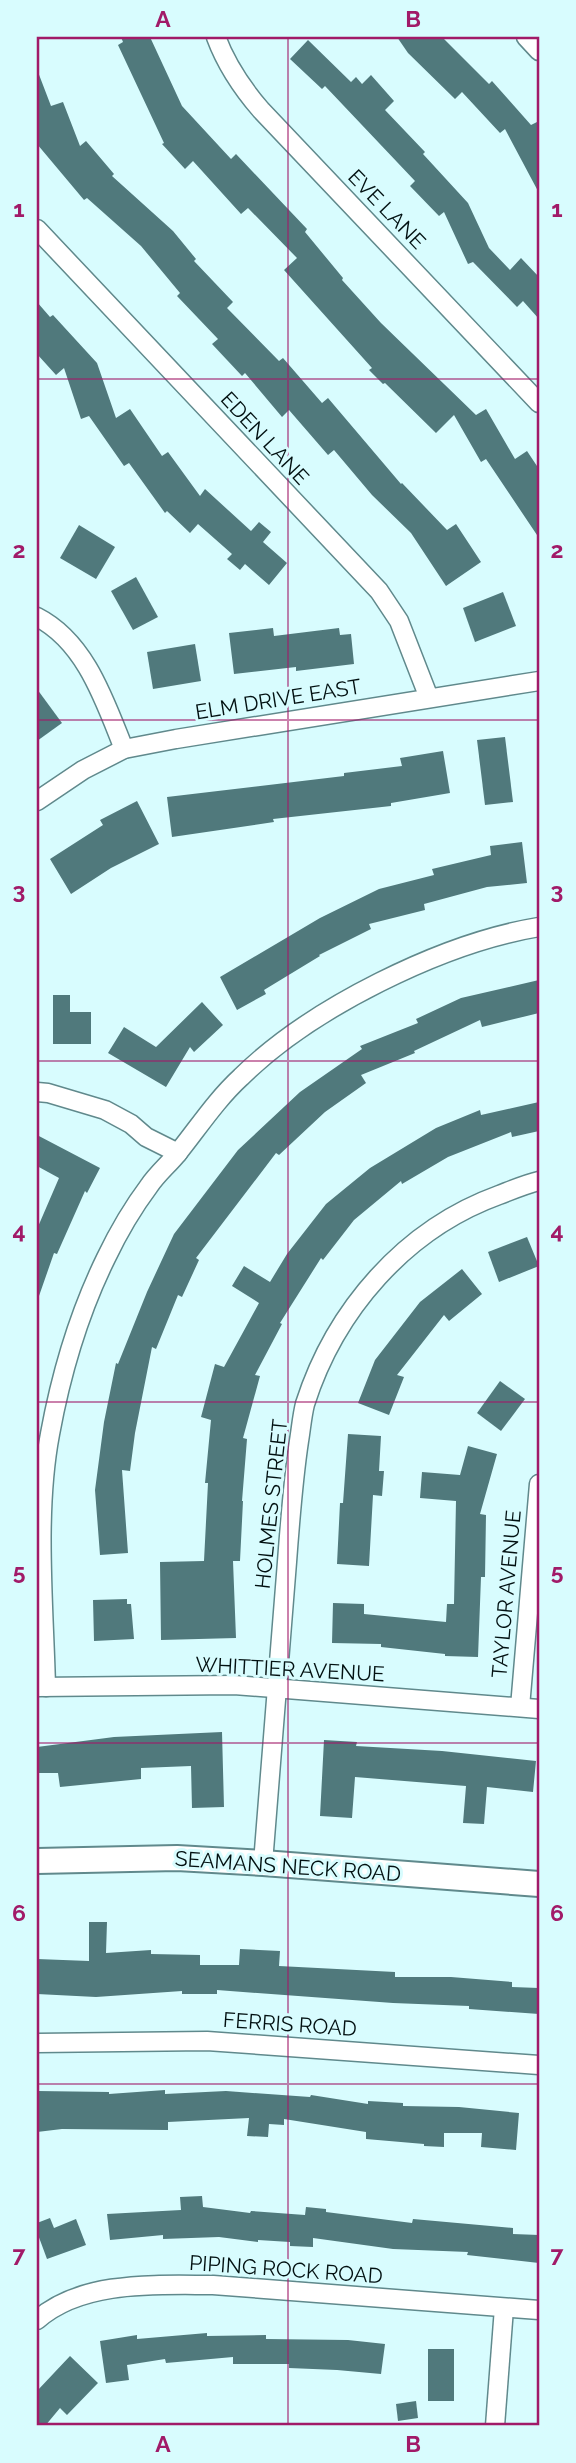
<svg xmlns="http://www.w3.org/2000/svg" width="576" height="2463" viewBox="0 0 576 2463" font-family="Raleway,sans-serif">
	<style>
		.building { fill: #50797c }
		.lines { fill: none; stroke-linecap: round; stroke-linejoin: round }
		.minor-casing { stroke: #60898c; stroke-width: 21 }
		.secondary-casing { stroke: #60898c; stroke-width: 28 }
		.minor { stroke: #fff; stroke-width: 18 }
		.secondary { stroke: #fff; stroke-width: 24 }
		.grid { fill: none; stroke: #a11a68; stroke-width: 2; stroke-opacity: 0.55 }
		.labels { text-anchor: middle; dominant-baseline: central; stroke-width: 6; stroke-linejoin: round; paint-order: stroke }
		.street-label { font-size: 21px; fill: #021011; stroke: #d8fcfe }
		.neatline { fill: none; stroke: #a11a68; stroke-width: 2.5 }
		.grid-label { font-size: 23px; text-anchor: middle; font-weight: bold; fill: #a11a68 }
	</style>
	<rect width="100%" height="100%" fill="#d8fcfe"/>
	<g class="building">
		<polygon points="121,37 150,37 182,106 231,159 236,154 307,229 305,232 343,278 342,280 381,323 476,415 486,409 515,459 527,451 539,469 539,538 486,459 481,462 454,415 436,433 385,383 383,384 369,370 372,368 284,270 297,258 248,208 241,214 193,161 185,169 162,144 164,143 118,45 123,42"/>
		<polygon points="397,37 442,37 489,84 492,81 531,125 539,121 539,193 505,129 500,133 462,92 455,99 408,53"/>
		<polygon points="308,40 351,82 356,77 362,84 371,75 394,101 385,110 425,152 423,154 468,203 489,248 510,270 521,258 539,277 539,319 523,301 517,307 473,262 468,264 444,212 439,216 410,186 415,181 325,86 322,89 290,59"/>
		<polygon points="38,72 51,106 63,102 80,146 86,141 114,174 112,176 173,231 196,259 194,261 233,302 227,308 279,361 283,358 322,403 328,398 401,484 402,483 447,530 456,524 481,562 446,586 411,533 372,495 334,450 328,455 289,410 282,417 245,373 242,376 212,344 218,339 177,296 180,293 141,246 87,198 84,200 37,144"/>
		<polygon points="37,302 50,317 53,315 97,363 116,418 130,409 162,456 168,452 200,496 205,489 251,531 259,522 271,532 263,542 287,563 269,585 245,564 240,570 227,559 232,554 198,524 190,533 167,511 165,513 129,463 124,466 89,416 81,419 64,368 56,375 37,354"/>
		<polygon points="79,525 115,547 96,579 60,558"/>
		<polygon points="136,577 158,617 133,630 111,591"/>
		<polygon points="503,592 516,626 475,642 463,608"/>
		<polygon points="273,628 274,636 339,628 340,635 351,634 354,664 296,671 296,667 234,674 229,633"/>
		<polygon points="195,644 201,681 153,689 147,652"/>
		<polygon points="37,689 62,723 37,741"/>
		<polygon points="505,737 513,802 485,805 477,740"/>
		<polygon points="443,751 450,793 391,803 391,806 273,819 274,822 172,837 167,797 344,776 344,773 402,766 400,758"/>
		<polygon points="137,801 159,844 111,868 71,894 50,859 103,825 100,820"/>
		<polygon points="522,842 527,883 487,887 424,904 425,910 369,924 371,929 319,955 320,956 264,990 266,994 237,1010 220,977 320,918 379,889 434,875 432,869 491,855 490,846"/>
		<polygon points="539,980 539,1013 482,1027 480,1020 414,1051 415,1053 361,1075 366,1083 325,1112 279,1155 276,1153 196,1258 199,1260 182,1297 178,1295 156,1349 152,1347 135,1433 130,1471 122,1470 128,1553 100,1555 95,1490 104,1422 116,1363 118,1364 147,1292 174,1234 238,1150 300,1092 362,1049 360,1046 418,1023 416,1019 461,998"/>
		<polygon points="53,995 70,995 70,1012 91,1012 91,1044 53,1044"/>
		<polygon points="202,1002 223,1025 194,1052 190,1047 166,1087 108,1053 124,1027 156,1047"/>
		<polygon points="539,1102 539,1131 512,1137 511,1132 448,1157 402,1184 401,1181 354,1220 323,1260 321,1258 280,1323 282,1324 255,1375 260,1376 243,1438 247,1439 242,1501 243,1501 240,1561 233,1561 236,1638 161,1640 160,1562 204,1561 208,1483 205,1483 211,1420 201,1417 215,1364 224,1367 259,1303 232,1286 244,1266 270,1282 287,1254 326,1204 370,1168 436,1128 480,1110 481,1115"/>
		<polygon points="37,1135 100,1168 87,1193 85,1191 57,1254 54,1253 39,1296 37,1295 37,1229 59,1178 37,1166"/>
		<polygon points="527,1237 539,1266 499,1282 488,1252"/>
		<polygon points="462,1269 482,1294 449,1321 444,1315 397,1375 404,1377 389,1415 358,1403 375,1360 420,1302"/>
		<polygon points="500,1381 525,1399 501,1431 477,1413"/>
		<polygon points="348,1434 381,1436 379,1471 384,1471 382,1496 373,1495 369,1566 337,1564 340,1503 343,1503"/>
		<polygon points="468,1446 497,1454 480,1514 486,1515 485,1577 481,1577 478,1657 445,1656 445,1654 381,1647 381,1644 332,1643 333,1603 364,1604 364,1614 446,1622 447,1604 454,1604 456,1501 420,1498 422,1472 460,1475"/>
		<polygon points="127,1599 127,1604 131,1604 134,1639 94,1641 93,1600"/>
		<polygon points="222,1732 224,1807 192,1808 191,1766 141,1768 141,1779 60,1787 58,1773 37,1773 37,1747 114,1737"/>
		<polygon points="324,1740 357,1742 356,1746 442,1751 536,1761 533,1792 487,1787 484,1824 463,1823 466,1786 355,1777 352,1818 320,1816"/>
		<polygon points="89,1922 107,1922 106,1953 151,1950 151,1954 200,1955 200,1965 239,1965 240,1949 280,1951 279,1966 395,1972 395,1977 451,1977 512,1982 512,1987 539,1988 539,2014 469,2009 469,2006 393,2003 217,1990 217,1994 182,1994 182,1991 96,1997 37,1994 37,1959 89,1961"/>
		<polygon points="165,2090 165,2094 226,2091 310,2097 311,2095 368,2104 368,2101 403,2103 403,2106 459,2107 519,2113 516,2150 481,2147 482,2133 444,2133 444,2147 424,2146 424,2144 366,2139 366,2132 284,2119 284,2125 269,2124 268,2137 247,2136 249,2118 168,2122 168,2130 62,2129 37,2132 37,2091 109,2092 109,2094"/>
		<polygon points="202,2196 203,2207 250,2213 251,2211 305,2215 306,2207 326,2209 326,2212 412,2223 413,2219 513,2228 513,2234 539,2235 539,2263 467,2255 468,2252 393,2249 313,2238 313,2247 290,2246 290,2242 258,2240 258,2242 219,2237 163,2239 163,2235 110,2240 107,2214 181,2210 180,2197"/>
		<polygon points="50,2218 54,2228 76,2219 86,2245 47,2259 37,2232 37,2223"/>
		<polygon points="207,2333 207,2336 266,2335 266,2339 348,2340 385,2344 381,2374 337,2370 289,2368 289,2364 233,2364 233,2357 166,2363 165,2359 127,2365 129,2380 106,2383 100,2341 137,2335 137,2339"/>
		<rect x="428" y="2349" width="26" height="52"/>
		<polygon points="70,2356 98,2383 67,2415 60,2408 45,2426 37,2426 37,2391"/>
		<polygon points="416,2401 418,2418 398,2421 396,2404"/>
	</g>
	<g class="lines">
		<g class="minor-casing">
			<g id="minor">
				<path d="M216,37C226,64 242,88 261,110L539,403"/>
				<polyline points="526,37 539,51"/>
				<polyline points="37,229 379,591 399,621 429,698"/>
				<path d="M37,617C86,642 105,702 124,749"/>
				<polyline points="37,801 83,770 124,749 176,739 539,681"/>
				<polyline points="37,1092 48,1093 105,1110 131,1124 146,1137 178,1153"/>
				<polyline points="37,1687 234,1685 539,1709"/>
				<path d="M46,1687C44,1606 35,1513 50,1434C61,1374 79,1313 106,1258C117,1235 134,1206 149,1186C157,1174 168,1165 177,1154C198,1128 216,1100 241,1077C311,1008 442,943 539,927"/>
				<polyline points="520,1707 539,1484"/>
				<path d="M263,1863C271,1762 279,1662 287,1562C290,1521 293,1481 299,1441C301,1429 302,1416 305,1404C335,1310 405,1229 499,1195C512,1190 526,1184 539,1181"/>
				<polyline points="37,2043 207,2041 539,2065"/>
				<path d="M37,2320C82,2280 157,2285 213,2285L539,2310"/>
				<polyline points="495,2426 504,2308"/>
			</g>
		</g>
		<g class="secondary-casing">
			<polyline id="secondary" points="37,1861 177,1858 263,1863 539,1884"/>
		</g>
		<use href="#minor" class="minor"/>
		<use href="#secondary" class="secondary"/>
	</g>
	<path class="grid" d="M288,37V2426M37,379H539M37,720H539M37,1061H539M37,1402H539M37,1743H539M37,2084H539"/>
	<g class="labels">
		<g class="street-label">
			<text transform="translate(387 209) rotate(46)">EVE LANE</text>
			<text transform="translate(265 438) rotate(47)">EDEN LANE</text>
			<text transform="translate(278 699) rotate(-9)">ELM DRIVE EAST</text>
			<text transform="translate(271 1504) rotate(-84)">HOLMES STREET</text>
			<text transform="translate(506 1594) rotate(-85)">TAYLOR AVENUE</text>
			<text transform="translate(290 1669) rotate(3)">WHITTIER AVENUE</text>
			<text transform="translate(288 1866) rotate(4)">SEAMANS NECK ROAD</text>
			<text transform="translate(290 2024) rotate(4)">FERRIS ROAD</text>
			<text transform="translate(286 2269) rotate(4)">PIPING ROCK ROAD</text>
		</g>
	</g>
	<rect width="576" height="2463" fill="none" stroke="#d8fcfe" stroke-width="77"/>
	<rect x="38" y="38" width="500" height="2386" class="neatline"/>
	<g class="grid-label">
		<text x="163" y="27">A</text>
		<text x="413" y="27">B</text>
		<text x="19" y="217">1</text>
		<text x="557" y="217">1</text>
		<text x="19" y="558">2</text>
		<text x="557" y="558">2</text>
		<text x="19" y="899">3</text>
		<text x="557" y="899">3</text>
		<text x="19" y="1239">4</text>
		<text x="557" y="1239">4</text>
		<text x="19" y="1580">5</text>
		<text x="557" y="1580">5</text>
		<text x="19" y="1921">6</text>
		<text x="557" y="1921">6</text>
		<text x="19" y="2262">7</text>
		<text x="557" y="2262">7</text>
		<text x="163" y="2452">A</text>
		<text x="413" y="2452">B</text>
	</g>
</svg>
